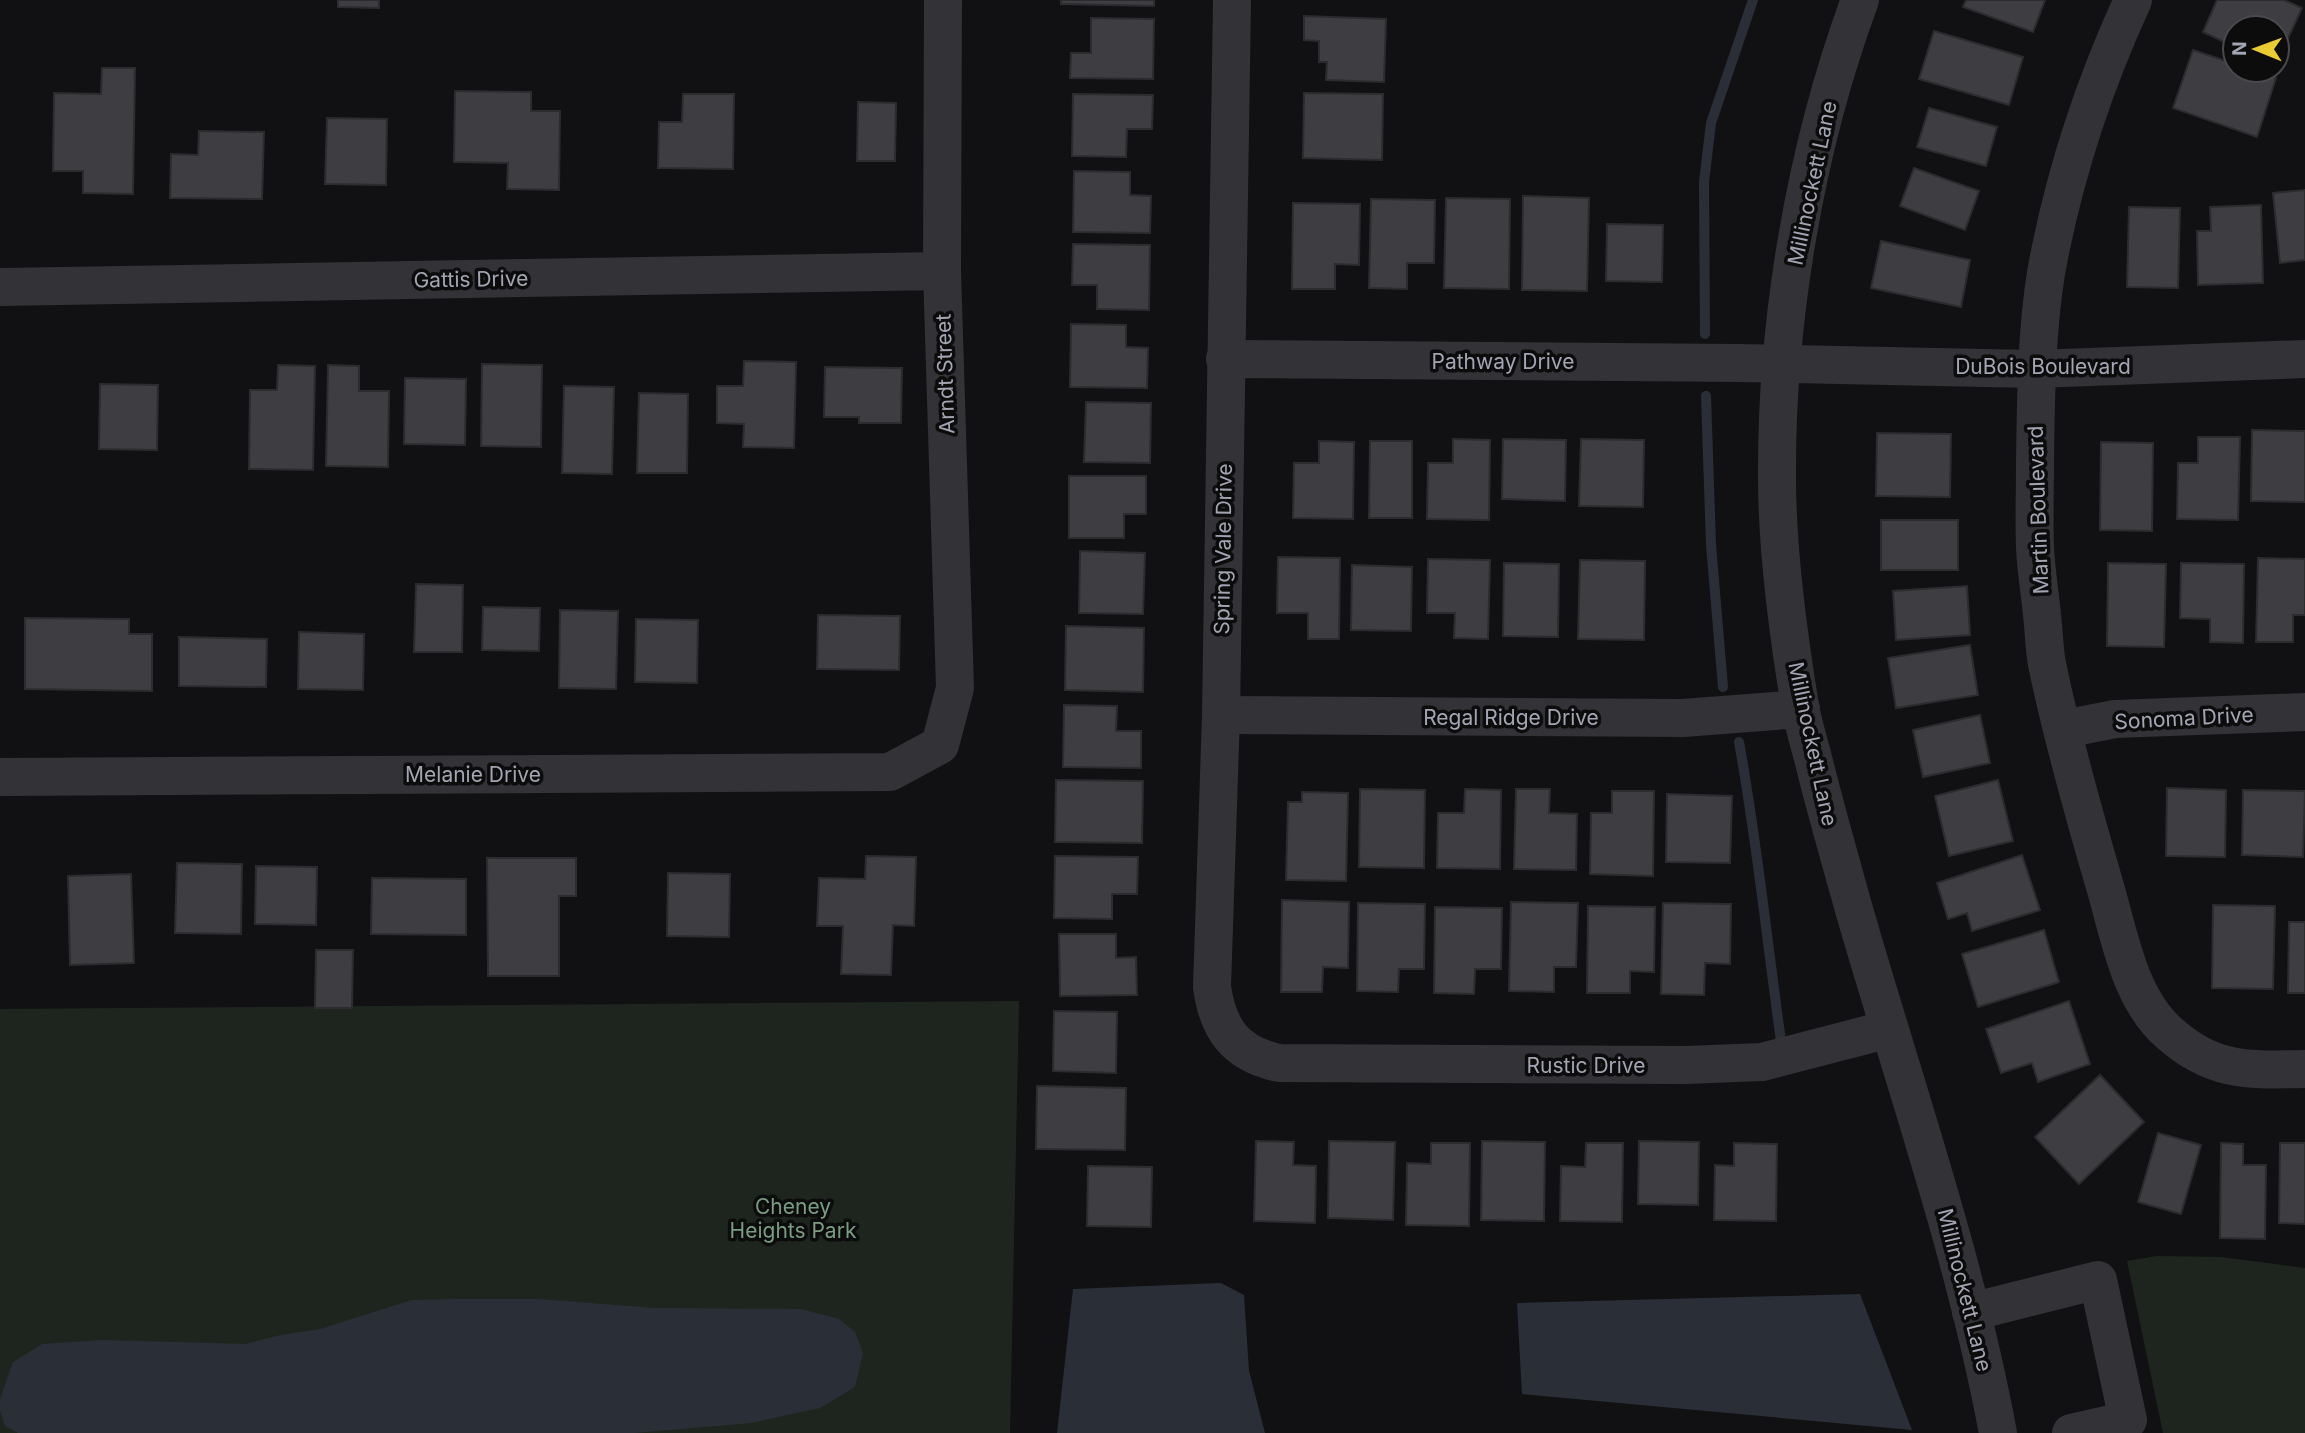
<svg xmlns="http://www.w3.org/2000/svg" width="2305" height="1433" viewBox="0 0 2305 1433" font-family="Inter,sans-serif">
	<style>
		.green { fill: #1e251f }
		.water { fill: #2a2f37 }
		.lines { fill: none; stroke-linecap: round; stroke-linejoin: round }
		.stream { stroke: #2a2f37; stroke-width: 10 }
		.building { fill: #3e3e42; stroke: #2c2b2e; stroke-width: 2 }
		.minor { stroke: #323237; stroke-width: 38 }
		.labels { text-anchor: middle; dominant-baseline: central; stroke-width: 7; stroke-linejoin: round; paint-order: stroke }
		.street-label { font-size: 21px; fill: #a3a5b3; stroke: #0c0c0d }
		.park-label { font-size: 21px; fill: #7a9d82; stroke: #0c0c0d }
	</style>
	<rect width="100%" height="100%" fill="#111113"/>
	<g class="green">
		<polygon points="1019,1001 1010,1433 0,1433 0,1009"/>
		<polygon points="2157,1256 2221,1257 2305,1268 2305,1433 2163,1433 2127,1261"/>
	</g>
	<g class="water">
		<polygon points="1221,1283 1244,1295 1249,1371 1265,1433 1057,1433 1073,1289"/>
		<polygon points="1860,1294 1912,1430 1522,1394 1517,1303"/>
		<polygon points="451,1299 539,1299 654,1308 801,1309 839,1319 855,1332 863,1353 855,1387 820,1408 751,1423 634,1433 18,1433 5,1426 0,1410 0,1399 13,1362 42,1344 102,1340 245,1344 281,1335 320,1329 412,1300"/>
	</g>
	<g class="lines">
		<g class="stream">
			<polyline points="1705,334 1704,182 1711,123 1753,0"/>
			<polyline points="1706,396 1711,545 1723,687"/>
			<path d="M1739,742C1757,841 1767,941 1781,1041"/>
		</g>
	</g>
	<g class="building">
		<polygon points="338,0 379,0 379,8 338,7"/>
		<polygon points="1061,0 1154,0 1154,6 1061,4"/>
		<polygon points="1966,0 2045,0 2033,32 1963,7"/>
		<polygon points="2217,0 2284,0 2302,8 2277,62 2277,28 2235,28 2235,47 2203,32"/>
		<polygon points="1304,16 1386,19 1384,82 1326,80 1327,62 1319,62 1319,41 1304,40"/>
		<polygon points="1091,18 1154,19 1153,79 1070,78 1071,53 1091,53"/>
		<polygon points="1934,31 2023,57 2009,105 1919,79"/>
		<polygon points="2193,50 2235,64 2235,70 2252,70 2276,78 2257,137 2173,108"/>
		<polygon points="102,68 135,68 133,194 83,193 83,171 53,171 54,93 101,94"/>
		<polygon points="455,91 531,92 531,111 560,111 559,190 507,189 508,163 454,162"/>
		<polygon points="1304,93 1383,94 1382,160 1303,158"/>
		<polygon points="683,94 734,94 733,169 658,168 659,122 682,122"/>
		<polygon points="1073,94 1153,95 1152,129 1127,129 1126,157 1072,156"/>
		<polygon points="858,102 896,103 895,161 857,161"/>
		<polygon points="1929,108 1997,127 1986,166 1917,147"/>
		<polygon points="327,118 387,119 386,185 325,184"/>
		<polygon points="199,131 264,132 262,199 170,198 171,154 198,155"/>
		<polygon points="1914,168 1979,191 1965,230 1900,206"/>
		<polygon points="1074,171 1130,172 1130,195 1151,196 1150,233 1073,232"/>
		<polygon points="2305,190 2305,260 2280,263 2273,193"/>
		<polygon points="1523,196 1589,198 1587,291 1522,290"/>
		<polygon points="1446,198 1510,199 1509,289 1444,288"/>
		<polygon points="1371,199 1435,200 1434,263 1407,263 1407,289 1369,288"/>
		<polygon points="1293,203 1360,204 1359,265 1335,264 1335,289 1292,289"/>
		<polygon points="2261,205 2263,283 2198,285 2197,231 2211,231 2210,207"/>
		<polygon points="2129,207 2180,208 2178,288 2127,287"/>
		<polygon points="1607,224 1663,225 1662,282 1606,281"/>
		<polygon points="1881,241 1970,260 1961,307 1871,288"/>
		<polygon points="1073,244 1150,245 1149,310 1097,309 1097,285 1072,285"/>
		<polygon points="1071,324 1126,325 1126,347 1148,348 1147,388 1070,387"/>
		<polygon points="744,361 796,362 794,448 743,447 744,424 717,423 717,386 743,386"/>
		<polygon points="482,364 542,365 541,447 481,446"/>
		<polygon points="278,365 315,366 313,470 249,469 250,390 277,390"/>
		<polygon points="328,365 359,366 359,391 389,391 388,467 326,466"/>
		<polygon points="825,367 902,368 901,423 859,423 859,417 824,417"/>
		<polygon points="405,378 466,379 465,445 404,444"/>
		<polygon points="100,384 158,385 157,450 99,449"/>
		<polygon points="564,386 614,387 612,474 562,473"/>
		<polygon points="639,393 688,394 687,473 637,473"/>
		<polygon points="1086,402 1151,403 1150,463 1084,462"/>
		<polygon points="2252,430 2305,431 2305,502 2251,501"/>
		<polygon points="1877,433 1951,434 1950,497 1876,496"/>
		<polygon points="2198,437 2240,437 2238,520 2177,519 2178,463 2198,463"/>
		<polygon points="1453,439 1490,440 1489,520 1427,519 1428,463 1453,463"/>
		<polygon points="1503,439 1566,440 1565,501 1502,499"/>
		<polygon points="1581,439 1644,440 1643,507 1579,506"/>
		<polygon points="1319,441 1354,442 1353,519 1293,518 1294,463 1319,463"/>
		<polygon points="1370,441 1412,441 1412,518 1369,518"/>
		<polygon points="2101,442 2153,443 2152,531 2100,530"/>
		<polygon points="1069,476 1146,476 1146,514 1124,514 1124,538 1069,538"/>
		<rect x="1881" y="520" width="77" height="50"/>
		<polygon points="1080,551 1145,553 1143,614 1079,613"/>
		<polygon points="1278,557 1340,558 1339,639 1308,639 1308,613 1277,613"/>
		<polygon points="2258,558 2305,559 2305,615 2293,615 2293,642 2256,642"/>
		<polygon points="1428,559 1490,560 1488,639 1454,638 1455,613 1427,613"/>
		<polygon points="1580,560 1645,561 1644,640 1578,639"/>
		<polygon points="1504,563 1559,564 1558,637 1503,636"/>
		<polygon points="2108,563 2166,564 2164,647 2107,646"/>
		<polygon points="2181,563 2244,564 2243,643 2210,642 2210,619 2180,618"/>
		<polygon points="1352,565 1412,567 1411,631 1351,630"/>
		<polygon points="416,584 463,585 462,652 414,652"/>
		<polygon points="1967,586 1970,635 1896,640 1893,591"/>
		<polygon points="483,607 540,608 539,651 482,650"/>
		<polygon points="560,610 618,611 616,689 559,688"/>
		<polygon points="818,615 900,616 899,670 817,669"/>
		<polygon points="25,618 129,619 129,634 152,634 152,691 25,689"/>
		<polygon points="636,619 698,620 697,683 635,682"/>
		<polygon points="1066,626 1144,628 1143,692 1065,690"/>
		<polygon points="299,632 364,634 363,690 298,689"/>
		<polygon points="179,637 267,639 266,687 179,686"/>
		<polygon points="1970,645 1978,695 1896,708 1888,658"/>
		<polygon points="1064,705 1117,706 1116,731 1141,731 1141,768 1063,767"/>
		<polygon points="1980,715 1990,763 1923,777 1913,730"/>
		<polygon points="1056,780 1143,781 1142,843 1055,842"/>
		<polygon points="1998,780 2013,841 1949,856 1935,796"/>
		<polygon points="2167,788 2226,790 2225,857 2166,856"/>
		<polygon points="1360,789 1425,790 1424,868 1359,867"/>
		<polygon points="1465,789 1501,790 1500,869 1437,868 1438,813 1464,813"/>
		<polygon points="1516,789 1550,789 1549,813 1577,814 1576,870 1514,869"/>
		<polygon points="2243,790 2305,791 2303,857 2242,855"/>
		<polygon points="1612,791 1654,791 1653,876 1590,874 1591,813 1612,813"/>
		<polygon points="1302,792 1348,793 1346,881 1286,880 1288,802 1302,802"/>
		<polygon points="1667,794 1732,796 1730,863 1666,862"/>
		<polygon points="2022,855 2040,910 1972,931 1967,913 1948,919 1937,883"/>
		<polygon points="866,856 916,857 914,926 893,925 891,975 841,974 843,926 817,926 819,878 865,879"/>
		<polygon points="1055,856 1138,857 1137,894 1112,894 1112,919 1054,918"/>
		<polygon points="487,858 576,858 576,896 559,896 559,976 488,976"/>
		<polygon points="177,863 242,864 241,934 175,933"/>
		<polygon points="256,866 317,867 316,925 255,924"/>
		<polygon points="668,873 730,874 729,937 667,936"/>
		<polygon points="131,874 134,963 70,965 68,876"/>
		<polygon points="372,878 466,879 466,935 371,934"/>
		<polygon points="1282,900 1349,902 1348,968 1323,967 1322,992 1281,992"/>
		<polygon points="1511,902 1578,903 1576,967 1554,967 1554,992 1509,991"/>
		<polygon points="1358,903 1425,904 1424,969 1399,969 1398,992 1357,991"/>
		<polygon points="1663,903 1731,904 1730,964 1705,963 1704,995 1661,994"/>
		<polygon points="2213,905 2275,906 2273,989 2212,988"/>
		<polygon points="1588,906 1655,907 1654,972 1630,971 1630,993 1587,993"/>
		<polygon points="1435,907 1502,908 1501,969 1475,969 1474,994 1434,993"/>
		<polygon points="2289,922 2305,922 2305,993 2288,993"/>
		<polygon points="2044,930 2059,982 1978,1007 1962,954"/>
		<polygon points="1059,934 1116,934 1116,958 1136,957 1137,995 1060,996"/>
		<polygon points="316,950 353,950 352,1008 315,1008"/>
		<polygon points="2069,1001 2090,1064 2038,1082 2032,1063 2001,1073 1986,1029"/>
		<polygon points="1054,1011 1117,1012 1116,1073 1053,1071"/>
		<polygon points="2100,1075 2144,1122 2079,1184 2035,1137"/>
		<polygon points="1037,1086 1126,1088 1125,1150 1036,1149"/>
		<polygon points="2158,1133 2201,1145 2181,1214 2138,1202"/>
		<polygon points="1256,1141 1294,1142 1293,1165 1316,1166 1315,1223 1254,1221"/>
		<polygon points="1329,1141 1395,1142 1393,1220 1328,1218"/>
		<polygon points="1482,1141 1545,1142 1544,1221 1481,1220"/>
		<polygon points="1639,1141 1699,1142 1698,1205 1638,1204"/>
		<polygon points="1431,1143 1470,1143 1469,1226 1406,1225 1407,1163 1431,1164"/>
		<polygon points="1586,1143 1623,1143 1622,1222 1560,1221 1561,1166 1585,1167"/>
		<polygon points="1734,1143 1777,1144 1776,1221 1714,1220 1715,1165 1734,1166"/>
		<polygon points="2221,1143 2243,1144 2243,1165 2266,1165 2265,1239 2220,1238"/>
		<polygon points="2280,1143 2305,1143 2305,1224 2279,1223"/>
		<polygon points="1088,1166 1152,1167 1151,1227 1087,1226"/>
	</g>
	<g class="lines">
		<g class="minor">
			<path d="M1232,0L1221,715L1212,987C1218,1030 1236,1054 1279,1063L1686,1065L1762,1062L1889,1029"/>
			<path d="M1860,0C1805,149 1776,320 1777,478C1777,553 1788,633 1800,706C1804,728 1811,749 1816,770C1828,818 1842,866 1855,913C1905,1086 1965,1256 1998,1433"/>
			<path d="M2133,0C2093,87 2063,179 2046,273C2036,336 2036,399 2035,462C2035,491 2034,520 2035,548C2036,570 2040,593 2042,615C2044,631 2044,648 2047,664C2062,737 2083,811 2104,883C2119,933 2128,996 2168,1032C2213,1073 2249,1070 2305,1069"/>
			<polyline points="0,287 942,271"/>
			<polyline points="1225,359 1739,363 2036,369 2305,359"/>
			<polyline points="1221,715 1683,718 1801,709"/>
			<polyline points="2064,729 2115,719 2305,712"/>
			<polyline points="0,777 890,772 940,745 955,688 942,271 943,0"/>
			<polyline points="1971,1312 2098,1280 2128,1420 2071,1433"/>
		</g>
	</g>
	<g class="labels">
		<g class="street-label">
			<text transform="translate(1812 183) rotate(-78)">Millinockett Lane</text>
			<text transform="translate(471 279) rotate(-1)">Gattis Drive</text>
			<text x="1503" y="361">Pathway Drive</text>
			<text x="2043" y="366">DuBois Boulevard</text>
			<text transform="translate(945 374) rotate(-92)">Arndt Street</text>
			<text transform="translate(2038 510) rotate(-92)">Martin Boulevard</text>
			<text transform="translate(1223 549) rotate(-89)">Spring Vale Drive</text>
			<text x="1511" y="717">Regal Ridge Drive</text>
			<text transform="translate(2184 718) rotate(-3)">Sonoma Drive</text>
			<text transform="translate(1813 744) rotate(78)">Millinockett Lane</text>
			<text x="473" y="774">Melanie Drive</text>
			<text x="1586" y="1065">Rustic Drive</text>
			<text transform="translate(1965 1290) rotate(76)">Millinockett Lane</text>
		</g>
		<g class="park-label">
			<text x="793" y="1206">Cheney<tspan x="793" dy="24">Heights Park</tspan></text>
		</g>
	</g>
	<g transform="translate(2256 49) rotate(271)"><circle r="33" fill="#0c0c0d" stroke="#48494f" stroke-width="2"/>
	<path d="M0-5L12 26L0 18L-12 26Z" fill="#e9cb32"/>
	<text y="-10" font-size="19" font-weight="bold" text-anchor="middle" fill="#a3a5b3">N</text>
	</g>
</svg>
